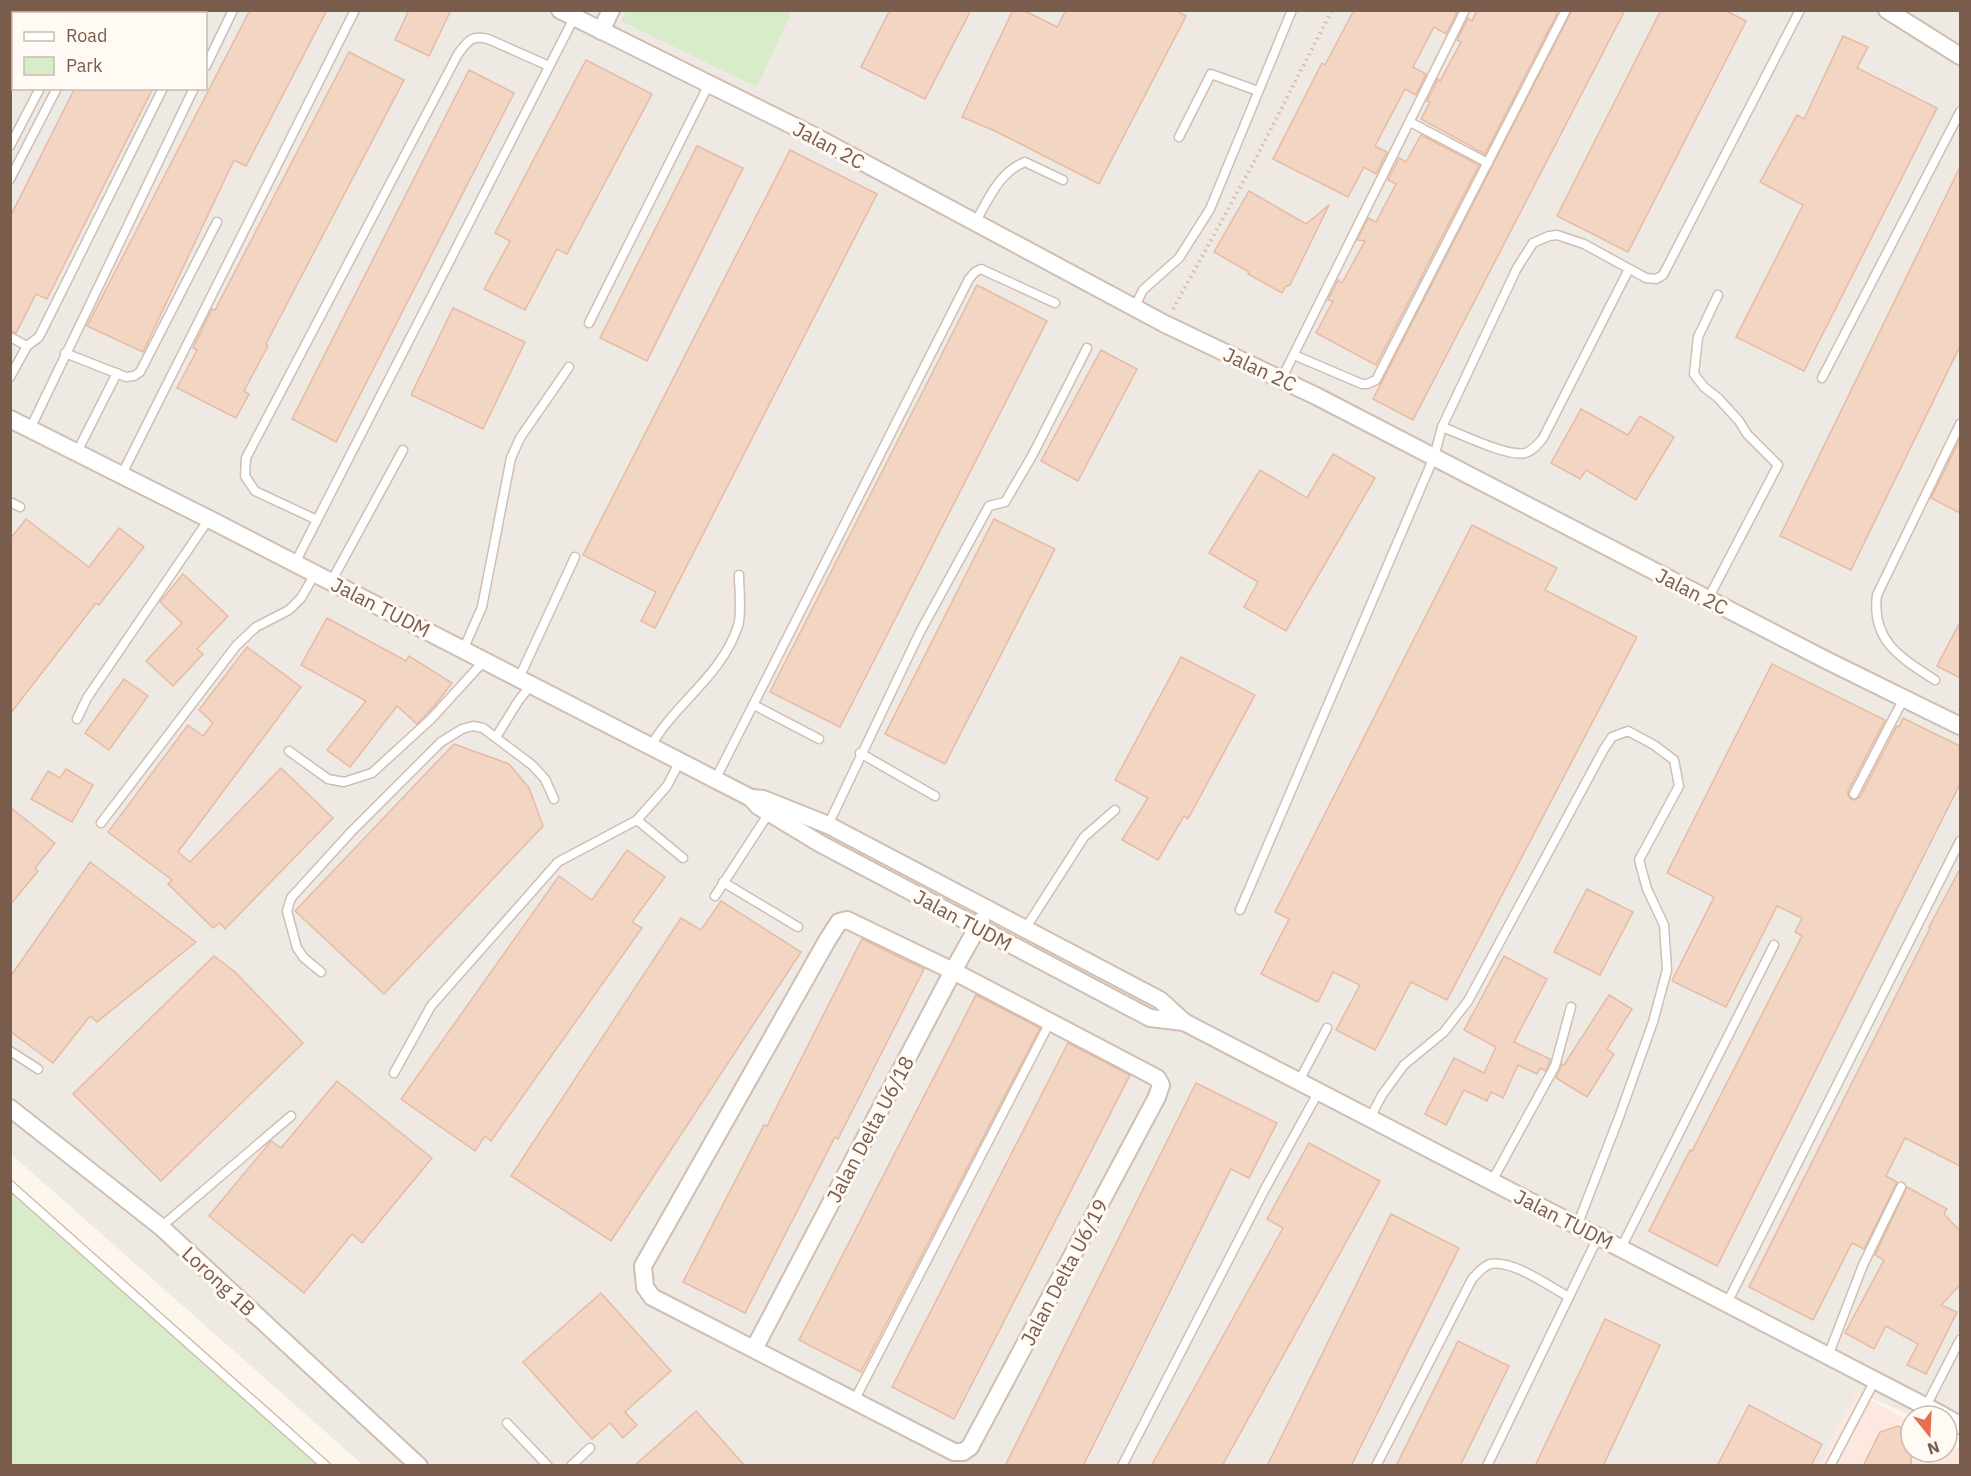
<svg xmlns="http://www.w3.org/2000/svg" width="1971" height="1476" viewBox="0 0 1971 1476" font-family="'IBM Plex Sans',sans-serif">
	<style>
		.commercial { fill: #fde8e0 }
		.industrial { fill: #efe9e4; fill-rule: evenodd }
		.green { fill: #d8ecc9 }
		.building { fill: #f3d5c3; stroke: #e6bba3; stroke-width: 1.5 }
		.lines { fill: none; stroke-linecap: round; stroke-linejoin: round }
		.lane-casing { stroke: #d1beb0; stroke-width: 11 }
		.street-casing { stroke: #d1beb0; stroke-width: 20 }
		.path { stroke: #d9b8a5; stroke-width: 4; stroke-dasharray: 1.5 4.5; stroke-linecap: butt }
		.lane { stroke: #fff; stroke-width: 8 }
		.street { stroke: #fff; stroke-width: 16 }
		.labels { text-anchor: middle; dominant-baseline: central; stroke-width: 6; stroke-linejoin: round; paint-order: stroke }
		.street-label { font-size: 20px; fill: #7a5c4d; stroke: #fffaf3 }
	</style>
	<rect width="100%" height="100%" fill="#fdf6ec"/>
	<polygon class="commercial" points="1857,1392 1911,1422 1911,1452 1947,1452 1947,1442 1960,1449 1960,1465 1819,1466"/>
	<path class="industrial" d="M11,11H1960V1436L1947,1430V1416H1913L1857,1392L1819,1466L363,1465L11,1154ZM14,14H206V88H14Z"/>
	<g class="green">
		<polygon points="626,11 626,10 792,11 757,87 621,21"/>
		<polygon points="11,1180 330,1465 11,1465"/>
	</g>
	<g class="building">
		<polygon points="250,10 327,10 246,166 234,160 143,352 87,326"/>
		<polygon points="409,10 451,10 429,56 395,40"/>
		<polygon points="890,10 971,10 925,99 861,67"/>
		<polygon points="1013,10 1023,10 1057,27 1066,10 1175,10 1186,16 1099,184 995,131 962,117"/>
		<polygon points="1354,10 1452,10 1457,13 1446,34 1434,27 1413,67 1426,74 1416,95 1405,89 1375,146 1387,152 1376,174 1364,167 1348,197 1273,159 1322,63 1325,65"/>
		<polygon points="1477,10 1559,10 1485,154 1421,119 1430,102 1427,101 1438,79 1440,81 1461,42 1457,40 1468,18 1472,21"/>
		<polygon points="1572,10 1625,10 1413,420 1373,399"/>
		<polygon points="1661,10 1725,10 1746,21 1628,252 1557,216"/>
		<polygon points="1843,36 1868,47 1857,68 1937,108 1804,371 1736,337 1803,205 1760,182 1797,115 1804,119"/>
		<polygon points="349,52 404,80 266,344 268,346 244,391 249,394 236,418 177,388 197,350 193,348 212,309 215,310"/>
		<polygon points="586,60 652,94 567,254 557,249 525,310 484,289 510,241 495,233"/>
		<polygon points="469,70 514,93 336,442 292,419"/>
		<polygon points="75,88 153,88 47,299 36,294 16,333 10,331 10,217"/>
		<polygon points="1421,135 1479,165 1376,365 1316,333 1333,301 1328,300 1338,280 1342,283 1365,241 1357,240 1368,218 1376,222 1396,184 1388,180 1399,158 1406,162"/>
		<polygon points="697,146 743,168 647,361 600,338"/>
		<polygon points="790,150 877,194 655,628 641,621 656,592 583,555"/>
		<polygon points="1960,167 1960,346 1851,570 1780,536"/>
		<polygon points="1249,191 1306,224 1329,205 1290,285 1285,287 1282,293 1248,274 1249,272 1214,252"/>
		<polygon points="977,285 1047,321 840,727 770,692"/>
		<polygon points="453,308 525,342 483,429 411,395"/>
		<polygon points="1101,350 1137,369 1078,481 1041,461"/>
		<polygon points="1581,409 1628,435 1640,416 1674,437 1636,500 1586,470 1580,479 1551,463"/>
		<polygon points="1960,439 1960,513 1931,498"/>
		<polygon points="1333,454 1375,478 1286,631 1244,607 1258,582 1209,553 1260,470 1307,498"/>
		<polygon points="26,519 89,567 119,528 144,547 99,605 96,603 10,714 10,539"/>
		<polygon points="994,519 1055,549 945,764 885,734"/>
		<polygon points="1472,525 1557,568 1545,590 1637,637 1447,1000 1411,982 1375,1050 1336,1030 1360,985 1333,972 1318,1002 1261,974 1289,919 1275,912"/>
		<polygon points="183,574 228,616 197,649 203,654 173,686 146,661 182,623 160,602"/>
		<polygon points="327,618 406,661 409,656 452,683 435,705 417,724 397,706 350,767 327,750 366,701 301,665"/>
		<polygon points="1960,622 1960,678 1937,666"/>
		<polygon points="247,647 301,687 178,852 190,862 281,768 333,818 225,929 220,923 213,928 168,884 172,880 108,832 188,725 203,736 213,723 199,710"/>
		<polygon points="1181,657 1255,695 1188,819 1184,816 1158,860 1122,840 1148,798 1115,780"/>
		<polygon points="1772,664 1885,720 1848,791 1848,795 1851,799 1855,800 1860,797 1897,726 1899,727 1903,718 1960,746 1960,784 1717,1266 1649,1231 1690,1150 1692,1151 1802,936 1795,932 1802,918 1777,906 1726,1007 1672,981 1714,897 1667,873"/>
		<polygon points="124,679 148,696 109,750 85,733"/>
		<polygon points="454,744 509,764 529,788 543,826 384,994 295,911"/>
		<polygon points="66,769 93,785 72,822 31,799 48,771 60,778"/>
		<polygon points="10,807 55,843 35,868 38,871 10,905"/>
		<polygon points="627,850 665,877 632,922 642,928 491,1141 485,1136 475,1151 401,1099 559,876 592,900"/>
		<polygon points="90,862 196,942 97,1022 90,1016 53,1063 10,1031 10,977"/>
		<polygon points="1960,869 1960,1166 1905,1138 1886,1176 1897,1182 1864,1249 1852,1243 1813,1320 1749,1287 1930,928 1929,927"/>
		<polygon points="1587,889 1633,912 1600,975 1554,952"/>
		<polygon points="721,901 801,952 611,1241 511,1176 681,918 701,930"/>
		<polygon points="862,939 924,969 838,1139 835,1137 745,1313 683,1282 764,1125 767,1126"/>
		<polygon points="214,956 235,972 303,1043 161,1181 73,1094"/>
		<polygon points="1504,956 1547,979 1514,1042 1550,1059 1549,1064 1545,1071 1540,1068 1537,1074 1518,1065 1503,1098 1491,1092 1487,1101 1464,1090 1446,1125 1425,1114 1454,1058 1484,1073 1496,1047 1464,1030"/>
		<polygon points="976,995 1040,1028 861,1372 799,1340"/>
		<polygon points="1609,995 1632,1009 1607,1049 1614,1054 1587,1097 1556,1078 1562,1064 1564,1065"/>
		<polygon points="1068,1043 1130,1075 954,1419 892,1387"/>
		<polygon points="337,1081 432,1158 362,1243 352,1234 304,1293 209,1216 271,1141 281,1148"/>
		<polygon points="1196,1083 1277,1123 1249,1178 1231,1169 1083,1466 1005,1466"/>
		<polygon points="1309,1143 1380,1181 1222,1466 1151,1466 1283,1228 1267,1219"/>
		<polygon points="1907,1187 1947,1209 1944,1214 1960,1231 1960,1285 1941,1305 1957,1312 1926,1374 1907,1365 1918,1344 1886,1326 1874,1349 1845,1333 1884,1260 1875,1255"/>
		<polygon points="1391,1214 1459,1248 1351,1466 1267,1466"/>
		<polygon points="601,1293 671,1371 625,1412 637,1425 623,1438 610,1423 592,1439 523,1362"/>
		<polygon points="1605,1319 1660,1345 1603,1466 1535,1466"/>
		<polygon points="1458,1341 1509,1366 1460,1466 1396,1466"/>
		<polygon points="1749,1405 1822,1444 1811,1466 1717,1466"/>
		<polygon points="696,1411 745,1466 634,1466"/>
		<polygon points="1898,1426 1911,1434 1911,1466 1863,1466 1880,1432"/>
	</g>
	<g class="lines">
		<g class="lane-casing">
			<g id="lane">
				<polyline points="79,14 80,10"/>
				<polyline points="95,14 96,10"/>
				<polyline points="200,14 202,10"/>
				<polyline points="206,66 233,10"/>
				<polyline points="1410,122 1488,163"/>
				<polyline points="1179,137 1211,74 1258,91"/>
				<polyline points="10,146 40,88"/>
				<polyline points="10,179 57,88"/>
				<path d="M975,223C988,200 999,172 1025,162L1063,180"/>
				<polyline points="1134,308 1143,290 1179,258 1210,209 1292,10"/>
				<polyline points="589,323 709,84"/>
				<polyline points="10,337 27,346 10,377"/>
				<polyline points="27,346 39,337 163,88"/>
				<polyline points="65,353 126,377 134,376 140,372 217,222"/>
				<polyline points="1294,355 1362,384 1367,384 1376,380 1566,10"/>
				<polyline points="1822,378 1960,112"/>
				<polyline points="1281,380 1465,10"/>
				<path d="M1442,427C1461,434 1507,457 1525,453C1533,451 1538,444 1543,438L1629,269"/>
				<polyline points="30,429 194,88"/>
				<polyline points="77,452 117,373"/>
				<polyline points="122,474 355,10"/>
				<polyline points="10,502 20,507"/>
				<path d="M317,520L255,491L245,476L246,458L458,54C468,41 471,35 488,39L549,66"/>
				<polyline points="295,563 574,18"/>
				<polyline points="331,582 403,450"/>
				<polyline points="1708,599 1778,465 1747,434 1739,421 1718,398 1704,387 1694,374 1698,337 1718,295"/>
				<polyline points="463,650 482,607 511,458 520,438 569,367"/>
				<polyline points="519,678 575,557"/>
				<path d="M1935,680C1901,658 1871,641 1877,595L1960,424"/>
				<polyline points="754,705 819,739"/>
				<polyline points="77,719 87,698 209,519"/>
				<polyline points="496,737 519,700 531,685"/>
				<path d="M651,746C675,703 721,677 738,626C742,613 739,589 739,575"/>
				<polyline points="289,751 328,779 344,782 372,773 431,719 484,661"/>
				<polyline points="860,753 935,796"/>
				<polyline points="715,780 969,279 975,272 981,269 1055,303"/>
				<polyline points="1854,794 1904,698"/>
				<polyline points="637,820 683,858"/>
				<polyline points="101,823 236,646 256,627 289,610 301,598 315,574"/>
				<polyline points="828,825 920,632 989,506 1005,502 1032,456 1087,348"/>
				<polyline points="723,882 798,927"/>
				<polyline points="715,896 769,813"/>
				<polyline points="1240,910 1434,457 1442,427 1517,268 1533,243 1549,236 1557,235 1584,244 1646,278 1656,279 1663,275 1800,10"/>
				<polyline points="1025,929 1084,837 1115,810"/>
				<polyline points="321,972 304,958 297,948 287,911 291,898 351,832 441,742 462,729 473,726 483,728 532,765 545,779 554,799"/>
				<polyline points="10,1051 38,1069"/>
				<polyline points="394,1073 431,1006 558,862 637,820 667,786 680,761"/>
				<polyline points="1299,1081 1327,1028"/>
				<polyline points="1370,1118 1382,1095 1404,1065 1444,1032 1468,1001 1604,749 1612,737 1628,731 1654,745 1674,760 1679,786 1639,860 1647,889 1664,925 1667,970 1653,1022 1618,1120 1577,1226"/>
				<polyline points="1492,1181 1555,1066 1571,1007"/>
				<polyline points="10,1185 326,1466"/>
				<polyline points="161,1227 291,1116"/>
				<polyline points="1621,1248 1774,945"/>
				<polyline points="1727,1303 1960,841"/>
				<polyline points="1828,1356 1863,1265 1901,1187"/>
				<polyline points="854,1401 1050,1022"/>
				<polyline points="1926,1406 1960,1340"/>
				<polyline points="507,1423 548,1466"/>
				<polyline points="571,1466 590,1448"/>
				<polyline points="1122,1466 1266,1187 1319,1091"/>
				<path d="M1376,1466L1472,1279C1478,1273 1482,1267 1490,1264C1512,1259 1550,1287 1569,1297"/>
				<polyline points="1487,1466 1598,1237"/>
				<polyline points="1830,1466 1875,1380"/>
			</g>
		</g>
		<g class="street-casing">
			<g id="street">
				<polyline points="560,10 816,137 1165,324 1316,396 1824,659 1960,726"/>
				<polyline points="1887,10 1960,56"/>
				<polyline points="601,31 611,10"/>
				<polyline points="10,419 209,519 751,798 758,806 819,843 1150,1018 1184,1022"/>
				<polyline points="751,798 763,799 828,825 1160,1000 1184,1022 1944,1416"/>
				<polygon points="847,920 953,971 1157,1078 1161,1085 1157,1097 970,1447 963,1452 954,1452 652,1297 645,1287 643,1266 828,939 839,922"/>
				<polyline points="10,1108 161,1227 419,1466"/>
				<polyline points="754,1349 953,971 981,921"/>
				<polyline points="1947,1418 1960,1425"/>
			</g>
		</g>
		<polyline class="path" points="1173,309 1254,162 1332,10"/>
		<use href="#lane" class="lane"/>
		<use href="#street" class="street"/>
	</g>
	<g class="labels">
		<g class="street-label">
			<text transform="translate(829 145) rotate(28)">Jalan 2C</text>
			<text transform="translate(1260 369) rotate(25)">Jalan 2C</text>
			<text transform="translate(1692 591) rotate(27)">Jalan 2C</text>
			<text transform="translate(381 607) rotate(27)">Jalan TUDM</text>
			<text transform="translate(963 920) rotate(28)">Jalan TUDM</text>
			<text transform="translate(870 1129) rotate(-62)">Jalan Delta U6/18</text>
			<text transform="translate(1564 1219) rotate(27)">Jalan TUDM</text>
			<text transform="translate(1064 1272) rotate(-62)">Jalan Delta U6/19</text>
			<text transform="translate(219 1281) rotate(43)">Lorong 1B</text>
		</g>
	</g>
	<rect width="1971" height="1476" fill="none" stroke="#7a5c4d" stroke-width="24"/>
	<rect x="12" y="12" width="195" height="78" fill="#fffaf3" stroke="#cabbb1" stroke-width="1.5"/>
	<rect x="24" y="32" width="30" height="9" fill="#ffffff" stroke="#cabbb1" stroke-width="1.5"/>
	<text x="66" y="42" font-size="18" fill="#7a5c4d">Road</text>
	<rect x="24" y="57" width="30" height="18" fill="#d8ecc9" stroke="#cabbb1" stroke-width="1.5"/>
	<text x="66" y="72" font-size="18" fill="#7a5c4d">Park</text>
	<g transform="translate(1929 1434) rotate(162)"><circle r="28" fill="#fffaf3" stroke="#cabbb1" stroke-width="1.5"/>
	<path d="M0-4.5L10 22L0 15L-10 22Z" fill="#e76f51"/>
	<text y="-9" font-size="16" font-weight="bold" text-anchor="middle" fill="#7a5c4d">N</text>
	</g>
</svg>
